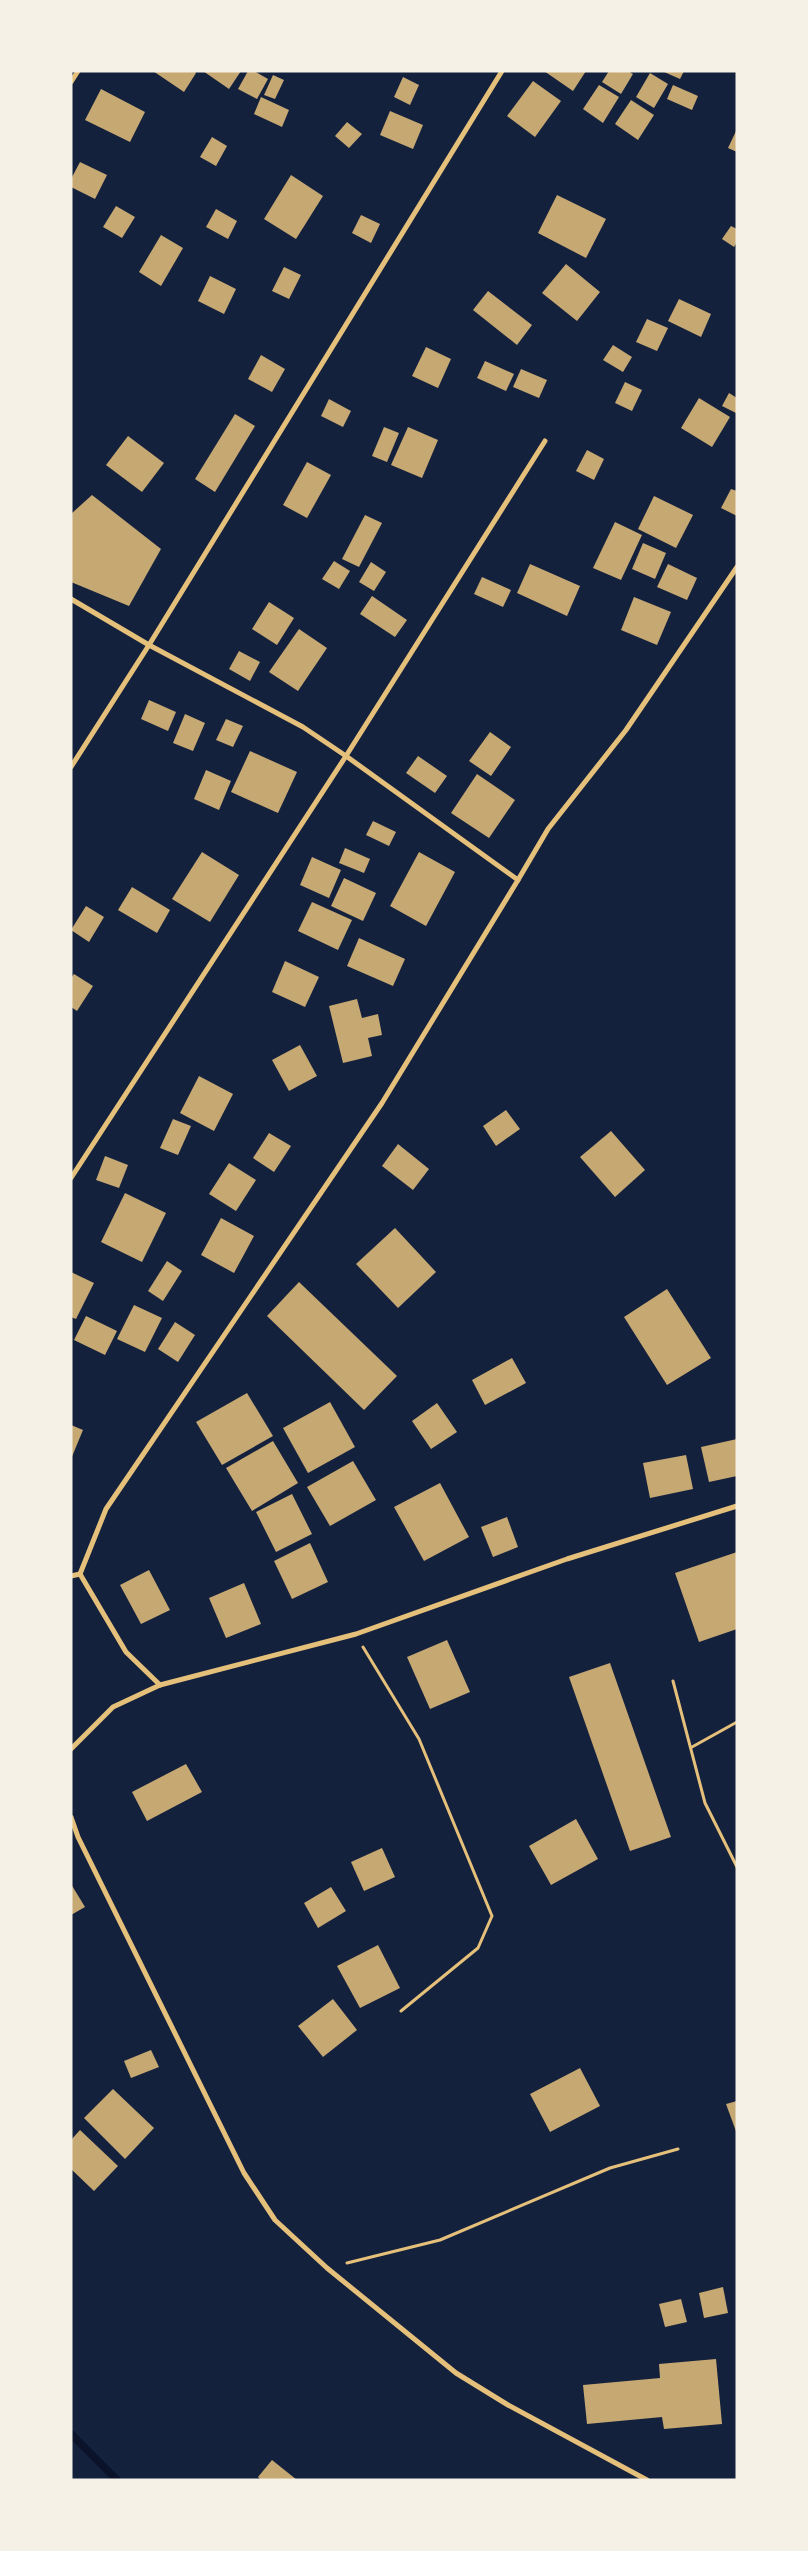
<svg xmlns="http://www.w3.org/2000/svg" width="808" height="2551" viewBox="0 0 808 2551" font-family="Montserrat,sans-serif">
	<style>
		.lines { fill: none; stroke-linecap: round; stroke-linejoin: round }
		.stream { stroke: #0b132b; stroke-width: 8 }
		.building { fill: #c6a872 }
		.path { stroke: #e5c07b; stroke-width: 3 }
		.minor { stroke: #e5c07b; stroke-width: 5 }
	</style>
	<rect width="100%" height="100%" fill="#14213d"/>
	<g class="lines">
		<polyline class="stream" points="71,2434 117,2480"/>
	</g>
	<g class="building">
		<polygon points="153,71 194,71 196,73 184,92"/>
		<polygon points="203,71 241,71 229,89"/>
		<polygon points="248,71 254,71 268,79 257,99 238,89"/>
		<polygon points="544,71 586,71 573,91"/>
		<polygon points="609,71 628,71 633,74 621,94 602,82"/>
		<polygon points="662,71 684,71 680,79"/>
		<polygon points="650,73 668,84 654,108 636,97"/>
		<polygon points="273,75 284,80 275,99 264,95"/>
		<polygon points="403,77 419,85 410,105 394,97"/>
		<polygon points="533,81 561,101 535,137 507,116"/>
		<polygon points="599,85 619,97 603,123 583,109"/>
		<polygon points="673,85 698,96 692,110 667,99"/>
		<polygon points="101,89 145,112 130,142 85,120"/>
		<polygon points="261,97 289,110 282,127 254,114"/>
		<polygon points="631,100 654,115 638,140 615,124"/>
		<polygon points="390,111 423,125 413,149 380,135"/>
		<polygon points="347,122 362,134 349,148 335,136"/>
		<polygon points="737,129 737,152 728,148"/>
		<polygon points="212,137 227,146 216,166 200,157"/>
		<polygon points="80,162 107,175 95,199 71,187 71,179"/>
		<polygon points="291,175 323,196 296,239 264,219"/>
		<polygon points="557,195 606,219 586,258 538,233"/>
		<polygon points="116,206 135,217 122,238 103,227"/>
		<polygon points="216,209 237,221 228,239 206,227"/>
		<polygon points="361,215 380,224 371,243 352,233"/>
		<polygon points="731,226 737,229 737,242 734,247 722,239"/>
		<polygon points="161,235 183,248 161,286 139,272"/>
		<polygon points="566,264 600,292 577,321 542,293"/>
		<polygon points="284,267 301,275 289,299 272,291"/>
		<polygon points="210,276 236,289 224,314 198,301"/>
		<polygon points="488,291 532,325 517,345 473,310"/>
		<polygon points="679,299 711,314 701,337 668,321"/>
		<polygon points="647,319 668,328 657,351 636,342"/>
		<polygon points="613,345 632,357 623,372 603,360"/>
		<polygon points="426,347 451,359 438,388 412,376"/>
		<polygon points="261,355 285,369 272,392 248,379"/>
		<polygon points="485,361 514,374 506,391 477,378"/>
		<polygon points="521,369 547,380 539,398 513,387"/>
		<polygon points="625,382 642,390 632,411 615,403"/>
		<polygon points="729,393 737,398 736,413 722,406"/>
		<polygon points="699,398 730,417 712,447 681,428"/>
		<polygon points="329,399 351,411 343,427 321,416"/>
		<polygon points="235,414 255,426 215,492 195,479"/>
		<polygon points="384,427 399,433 387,462 372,456"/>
		<polygon points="408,427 438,440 422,478 391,465"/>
		<polygon points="128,436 164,463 142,492 106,465"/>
		<polygon points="587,450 604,459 594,480 576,471"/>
		<polygon points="307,462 331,475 307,518 283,505"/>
		<polygon points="731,489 737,491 737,516 721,508"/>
		<polygon points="92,495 161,549 129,606 71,582 71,514"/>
		<polygon points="654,496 693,515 676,548 638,529"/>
		<polygon points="365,515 382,523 359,567 342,559"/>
		<polygon points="615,522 642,535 621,580 593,568"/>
		<polygon points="643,543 666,553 655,579 632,569"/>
		<polygon points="334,561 350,571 339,589 322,579"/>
		<polygon points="371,562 386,572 374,591 359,582"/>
		<polygon points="530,564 580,586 567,616 517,593"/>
		<polygon points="668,564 697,578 687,600 657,587"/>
		<polygon points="482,577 511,590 503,607 474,594"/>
		<polygon points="372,596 407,620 395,637 360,614"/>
		<polygon points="634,597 671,612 657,645 621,630"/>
		<polygon points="269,602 294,618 277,645 252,629"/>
		<polygon points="299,629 327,648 298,691 269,672"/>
		<polygon points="239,651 260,662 250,681 229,669"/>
		<polygon points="149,700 176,712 168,731 141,719"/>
		<polygon points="185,714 205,723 193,751 173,743"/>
		<polygon points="226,719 243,726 233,747 216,740"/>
		<polygon points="490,732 511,747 491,776 469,761"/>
		<polygon points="250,751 297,772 278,813 231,792"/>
		<polygon points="418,756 447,776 435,793 406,773"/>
		<polygon points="206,770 231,781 219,810 194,799"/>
		<polygon points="477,774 515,800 489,838 451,813"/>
		<polygon points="373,821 396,832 389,846 366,835"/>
		<polygon points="345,848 370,859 364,873 339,863"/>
		<polygon points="202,852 239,875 210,922 172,899"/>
		<polygon points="419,852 455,872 426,926 390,906"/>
		<polygon points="312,857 341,870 329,898 300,885"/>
		<polygon points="344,878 376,893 363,921 331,906"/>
		<polygon points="132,887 170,910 157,933 118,910"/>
		<polygon points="312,902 352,920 338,950 298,931"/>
		<polygon points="86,906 104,917 89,942 71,930"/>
		<polygon points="359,938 405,959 393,986 347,966"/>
		<polygon points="285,961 319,977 305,1007 272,992"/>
		<polygon points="74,974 93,986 77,1011 71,1007 71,978"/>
		<polygon points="357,999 362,1018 378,1014 382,1035 368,1038 372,1056 343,1063 329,1006"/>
		<polygon points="300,1045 317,1076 289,1091 272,1060"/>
		<polygon points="199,1076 233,1094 214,1131 180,1113"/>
		<polygon points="506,1110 520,1129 496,1146 483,1126"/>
		<polygon points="173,1119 191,1126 178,1155 160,1148"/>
		<polygon points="611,1131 645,1170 615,1197 580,1157"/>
		<polygon points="269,1133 291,1146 274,1172 253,1158"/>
		<polygon points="398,1144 429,1169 413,1190 382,1166"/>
		<polygon points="105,1156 128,1165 119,1188 96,1180"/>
		<polygon points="229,1163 256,1180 236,1211 209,1194"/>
		<polygon points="125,1193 166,1213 142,1262 101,1242"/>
		<polygon points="221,1218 254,1236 234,1273 201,1255"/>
		<polygon points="395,1228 436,1272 398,1308 356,1264"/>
		<polygon points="167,1261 182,1271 163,1301 148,1291"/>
		<polygon points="71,1272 94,1283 76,1319 71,1317"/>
		<polygon points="299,1282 397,1376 364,1410 267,1316"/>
		<polygon points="667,1289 711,1358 667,1385 624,1317"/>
		<polygon points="134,1305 162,1318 145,1352 117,1339"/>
		<polygon points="86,1316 117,1331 105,1355 74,1340"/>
		<polygon points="175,1322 195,1335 178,1362 158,1349"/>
		<polygon points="512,1358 526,1383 485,1405 472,1380"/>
		<polygon points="247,1393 273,1436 222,1465 196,1422"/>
		<polygon points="330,1402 355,1447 308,1473 283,1428"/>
		<polygon points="437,1403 457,1432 431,1449 412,1421"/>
		<polygon points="71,1425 83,1430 71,1459"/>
		<polygon points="737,1439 737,1476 709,1482 701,1447"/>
		<polygon points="273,1441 298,1483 252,1511 226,1468"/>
		<polygon points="686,1455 693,1489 650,1498 643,1463"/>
		<polygon points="353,1461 376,1500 330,1526 307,1487"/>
		<polygon points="440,1483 469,1537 424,1561 394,1507"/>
		<polygon points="292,1494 312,1534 276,1552 256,1512"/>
		<polygon points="507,1517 518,1547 493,1557 481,1527"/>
		<polygon points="310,1543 328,1582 292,1599 274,1561"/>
		<polygon points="737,1552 737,1629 699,1642 675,1573"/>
		<polygon points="149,1570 170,1610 141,1624 120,1585"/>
		<polygon points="244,1583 261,1624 226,1638 209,1598"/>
		<polygon points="447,1640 470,1692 430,1709 407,1657"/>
		<polygon points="610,1663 671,1837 630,1851 569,1677"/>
		<polygon points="186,1764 202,1792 147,1821 132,1792"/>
		<polygon points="576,1819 598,1859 551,1885 529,1846"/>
		<polygon points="382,1848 395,1877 364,1891 351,1862"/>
		<polygon points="71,1884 85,1907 71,1915"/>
		<polygon points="331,1887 346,1911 318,1928 304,1903"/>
		<polygon points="378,1945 400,1988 360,2008 337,1966"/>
		<polygon points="333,1999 357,2030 323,2057 298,2026"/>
		<polygon points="151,2050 159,2067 131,2078 124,2061"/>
		<polygon points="580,2068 600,2106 550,2132 530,2094"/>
		<polygon points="113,2089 154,2128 125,2159 84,2118"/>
		<polygon points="737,2101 737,2134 726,2104"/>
		<polygon points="80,2130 118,2166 94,2191 71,2169 71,2140"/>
		<polygon points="723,2287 728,2313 704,2318 699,2293"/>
		<polygon points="681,2299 687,2322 665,2327 659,2304"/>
		<polygon points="716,2359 722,2424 664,2429 662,2417 587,2424 583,2385 660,2378 659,2364"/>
		<polygon points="272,2460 297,2480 261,2480 258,2477"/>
	</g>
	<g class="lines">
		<g class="path">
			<polyline points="363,1647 419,1739 492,1916 478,1948 401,2011"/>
			<polyline points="673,1681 705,1803 737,1867"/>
			<polyline points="692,1747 737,1722"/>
			<polyline points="347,2263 440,2240 610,2168 678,2149"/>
		</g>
		<g class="minor">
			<polyline points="71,82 78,71"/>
			<polyline points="71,599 149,645 303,727 346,756 518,880 548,829 626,730 737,567"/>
			<polyline points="71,767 149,645 502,71"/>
			<polyline points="71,1178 346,756 545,441"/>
			<polyline points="71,1576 80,1574"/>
			<polyline points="160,1685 126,1652 80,1574 106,1509 382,1103 518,880"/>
			<polyline points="71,1749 113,1707 160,1685 356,1634 567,1559 737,1506"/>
			<polyline points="71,1817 78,1837 244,2173 275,2220 327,2268 456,2373 508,2405 647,2480"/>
		</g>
	</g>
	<rect width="808" height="2551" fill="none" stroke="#f6f1e7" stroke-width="145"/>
</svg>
